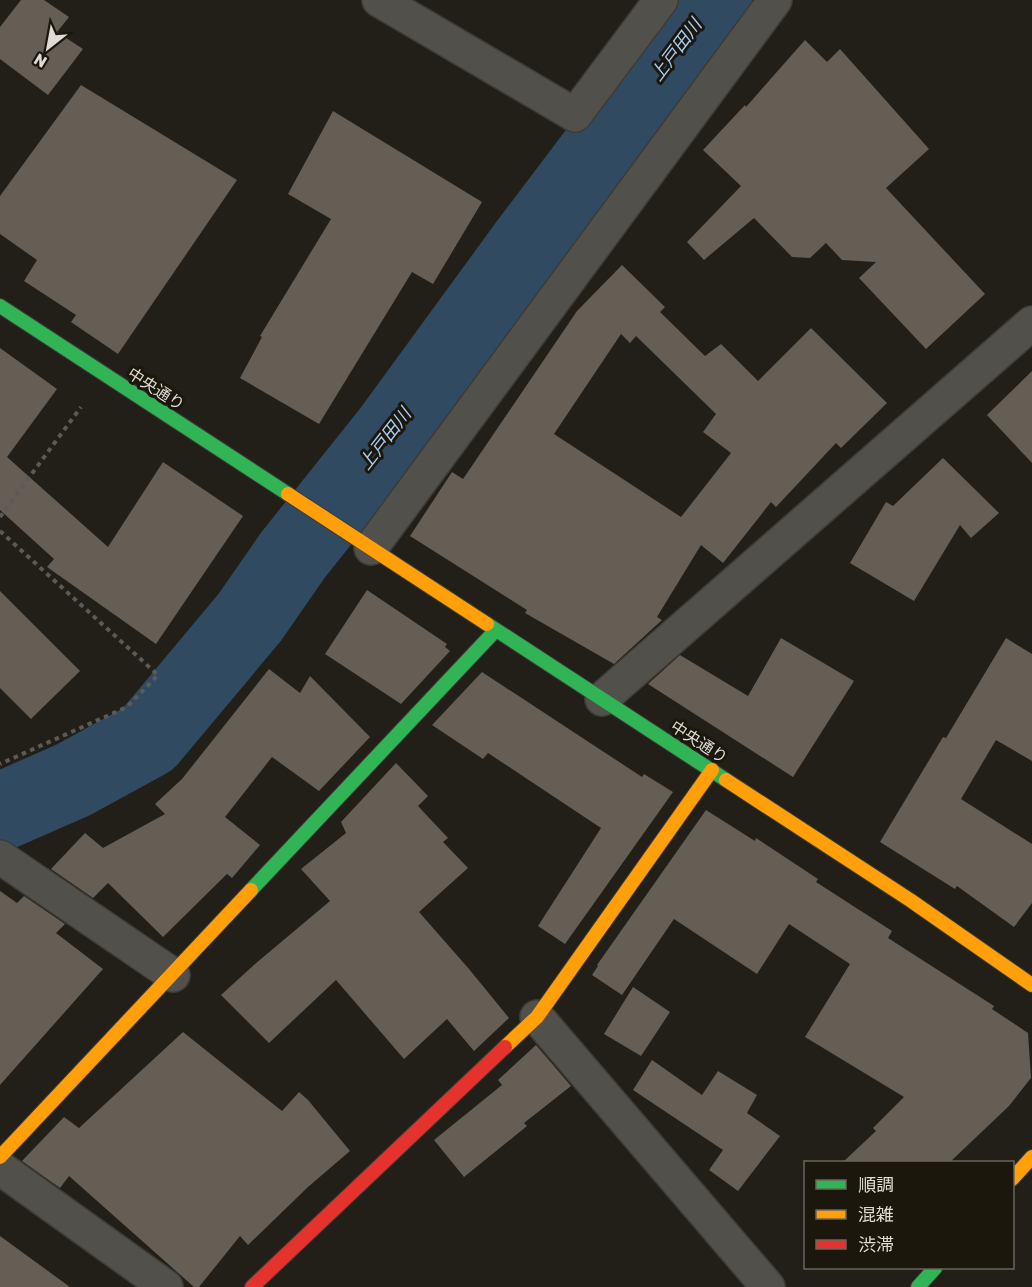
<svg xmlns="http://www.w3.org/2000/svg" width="1032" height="1287" viewBox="0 0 1032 1287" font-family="Rubik,'Noto Sans JP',sans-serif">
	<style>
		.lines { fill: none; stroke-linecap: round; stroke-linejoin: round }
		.river { stroke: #304a62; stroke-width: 78 }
		.building { fill: #645e54; fill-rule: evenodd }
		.street-casing { stroke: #3d3b37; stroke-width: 36 }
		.fast-casing { stroke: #3d3b37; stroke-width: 16 }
		.slow-casing { stroke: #3d3b37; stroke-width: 16 }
		.jam-casing { stroke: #3d3b37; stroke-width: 16 }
		.path { stroke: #5c5a56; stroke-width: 4; stroke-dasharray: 4.5 4.5; stroke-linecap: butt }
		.street { stroke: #52504b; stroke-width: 33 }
		.fast { stroke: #30b455; stroke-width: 14 }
		.slow { stroke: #ff9f0a; stroke-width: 14 }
		.jam { stroke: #e5322d; stroke-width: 14 }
		.labels { text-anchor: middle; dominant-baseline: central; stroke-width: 6; stroke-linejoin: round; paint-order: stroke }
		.street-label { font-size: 16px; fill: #dfdcd5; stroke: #1c170c }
		.water-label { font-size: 18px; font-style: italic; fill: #a5cdf5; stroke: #1c170c }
	</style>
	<rect width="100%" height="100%" fill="#221f19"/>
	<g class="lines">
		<polyline class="river" points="0,812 73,780 148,739 250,617 293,555 392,431 527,246 713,0"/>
	</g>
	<g class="building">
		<polygon points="21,0 44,0 69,17 57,32 83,49 48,95 0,59 0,27"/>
		<polygon points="805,40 827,62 840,49 929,149 886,188 985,294 926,349 859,278 876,262 842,260 826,243 810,258 792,257 754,218 704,260 687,242 741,186 703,150 745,105 746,107"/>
		<polygon points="81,85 237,180 118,354 71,322 76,315 24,281 37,260 0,234 0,196"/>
		<polygon points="333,111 482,202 433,284 412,272 319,424 240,378 262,337 260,336 331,219 288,194"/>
		<path d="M622,265L665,307L660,312L705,356L721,344L758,381L811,328L887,403L841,448L836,443L776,507L771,502L723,563L701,545L657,617L662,620L614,664L525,613L527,610L410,536L452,472L463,479L577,311ZM621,334L630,343L636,336L716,414L703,432L731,453L681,517L554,434Z"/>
		<polygon points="0,348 57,389 7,457 108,547 163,462 243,516 156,644 47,567 54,559 0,510"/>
		<polygon points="1032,371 1032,463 987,415"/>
		<polygon points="943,458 999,513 971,538 960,525 914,601 850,563 886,502 893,506"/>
		<polygon points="367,590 447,644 445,647 450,651 401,704 325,654"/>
		<polygon points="0,591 80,671 31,719 0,688"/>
		<polygon points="781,638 854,681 793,777 648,684 680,655 748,696"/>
		<polygon points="1006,638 1032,654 1032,761 996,740 961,799 1032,844 1032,903 1014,927 957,886 955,889 880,842 943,737 946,738"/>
		<polygon points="269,669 300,693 310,676 370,737 319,791 272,757 225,817 260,845 232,878 227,874 163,937 108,883 93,898 51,869 85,833 103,848 165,814 155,804 182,779"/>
		<polygon points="482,672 642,777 644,774 673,792 565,944 538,926 601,828 488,753 483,759 432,725"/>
		<polygon points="396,763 428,796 418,806 448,838 443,842 468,868 419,912 469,969 509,1018 474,1051 447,1019 404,1059 336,980 269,1043 221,995 255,964 330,901 301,869 346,833 341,822"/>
		<polygon points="706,810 755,841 756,838 818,879 816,882 892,931 888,938 994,1006 992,1009 1028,1033 1031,1078 1009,1106 950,1162 843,1162 876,1131 873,1128 904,1097 805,1037 850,964 789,924 757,974 674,919 622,995 592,975 598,966 597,965"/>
		<polygon points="0,891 17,903 24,896 65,924 56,933 103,969 0,1085"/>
		<polygon points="633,987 670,1012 641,1056 604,1034"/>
		<polygon points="183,1032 282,1111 299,1092 308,1100 350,1151 308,1187 248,1245 240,1236 199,1287 194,1287 69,1176 60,1188 22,1161 64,1117 79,1128"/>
		<polygon points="536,1045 571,1086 524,1123 527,1126 464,1177 434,1140 502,1085 498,1080"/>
		<polygon points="652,1060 702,1095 718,1071 757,1095 747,1113 780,1136 738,1191 709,1170 723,1150 633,1090"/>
		<polygon points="0,1236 70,1287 0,1287"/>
	</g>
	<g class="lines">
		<g class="street-casing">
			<g id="street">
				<polyline points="379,0 575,115 661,0"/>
				<polyline points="371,548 775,0"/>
				<polyline points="602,699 1032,323"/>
				<polyline points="0,857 173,975"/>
				<polyline points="537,1017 768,1287"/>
				<polyline points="0,1168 166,1287"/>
			</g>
		</g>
		<g class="fast-casing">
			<g id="fast">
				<polyline points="0,306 288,494"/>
				<polyline points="487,624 726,780"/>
				<polyline points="251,890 495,631"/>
				<polyline points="918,1287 935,1268"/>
			</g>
		</g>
		<g class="slow-casing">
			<g id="slow">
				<polyline points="288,494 487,624"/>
				<polyline points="726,780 910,900 1032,985"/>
				<polyline points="505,1047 537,1017 712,770"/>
				<polyline points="0,1157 251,890"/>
				<polyline points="1012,1179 1032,1157"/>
			</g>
		</g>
		<g class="jam-casing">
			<polyline id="jam" points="252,1287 505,1047"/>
		</g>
		<g class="path">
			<polyline points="0,517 81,407"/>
			<polyline points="0,531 158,675 127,707 0,764"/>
		</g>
		<use href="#street" class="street"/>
		<use href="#fast" class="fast"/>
		<use href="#slow" class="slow"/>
		<use href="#jam" class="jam"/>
	</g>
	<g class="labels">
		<g class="street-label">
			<text transform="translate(156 389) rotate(33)">中央通り</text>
			<text transform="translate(699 742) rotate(33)">中央通り</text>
		</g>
		<g class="water-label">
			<text transform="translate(676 50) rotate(-53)">上戸田川</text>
			<text transform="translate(385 439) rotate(-52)">上戸田川</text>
		</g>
	</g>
	<rect x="804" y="1161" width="210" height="108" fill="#1c170c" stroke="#6a665c" stroke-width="1.5"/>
	<rect x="816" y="1180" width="30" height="9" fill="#30b455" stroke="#6a665c" stroke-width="1.5"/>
	<text x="858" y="1191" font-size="18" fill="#dfdcd5">順調</text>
	<rect x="816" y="1210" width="30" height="9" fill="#ff9f0a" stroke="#6a665c" stroke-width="1.5"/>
	<text x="858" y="1221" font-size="18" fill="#dfdcd5">混雑</text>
	<rect x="816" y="1240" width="30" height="9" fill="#e5322d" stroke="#6a665c" stroke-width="1.5"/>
	<text x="858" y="1251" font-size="18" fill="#dfdcd5">渋滞</text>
	<g transform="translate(48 48) rotate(211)" stroke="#1c170c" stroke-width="4.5" paint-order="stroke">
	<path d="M0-4.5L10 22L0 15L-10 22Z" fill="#dfdcd5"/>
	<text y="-9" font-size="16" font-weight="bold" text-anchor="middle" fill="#dfdcd5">N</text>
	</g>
</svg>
